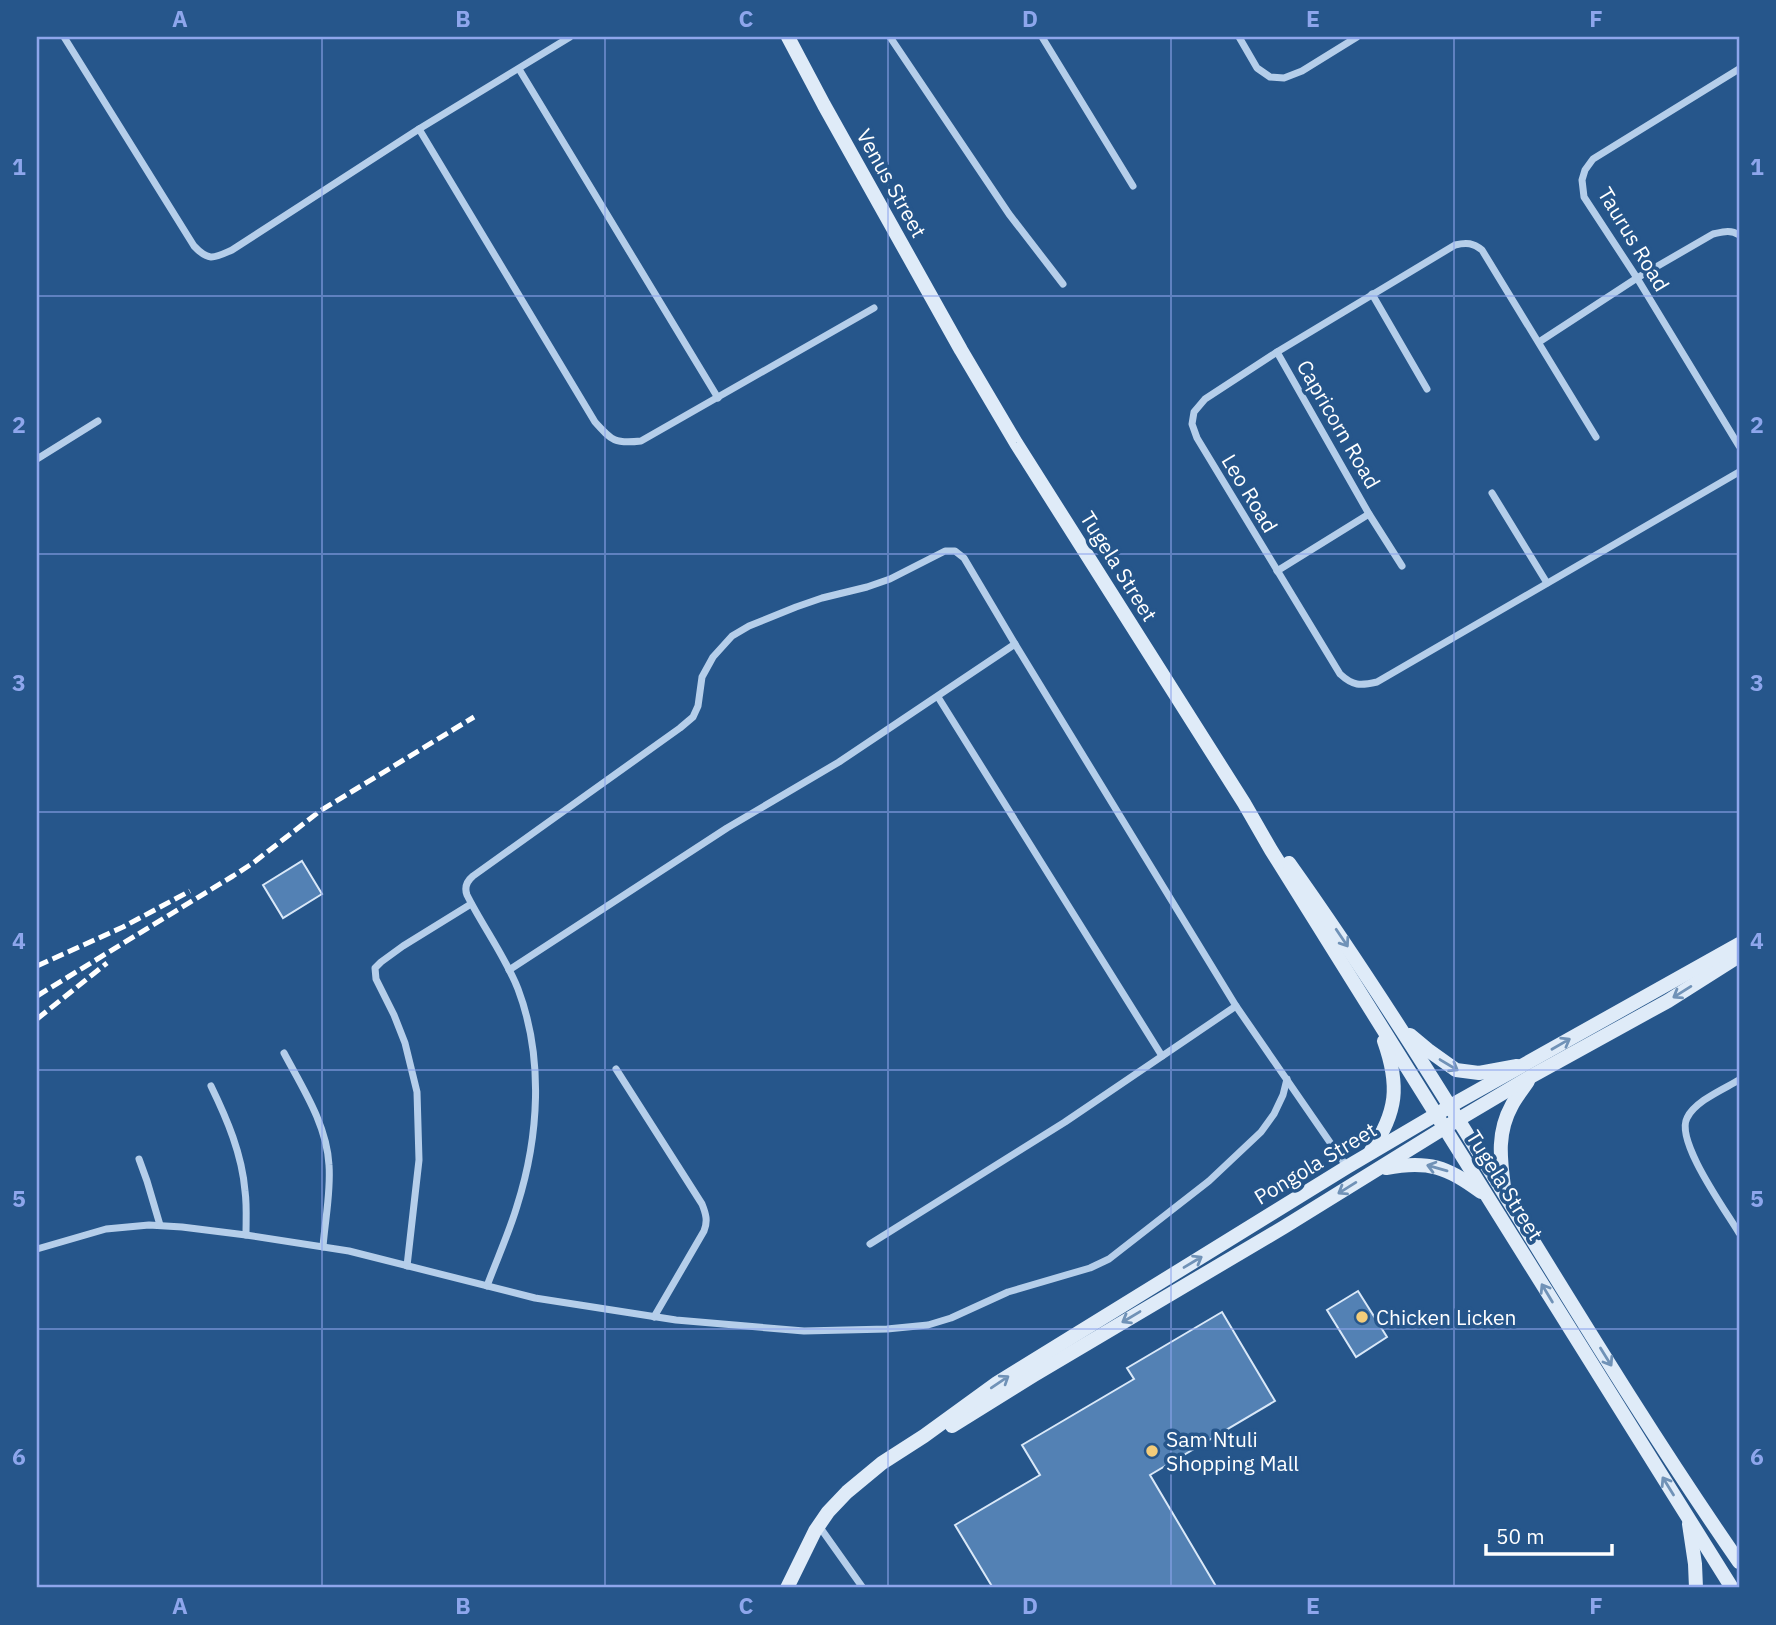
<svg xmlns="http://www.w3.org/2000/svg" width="1776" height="1625" viewBox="0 0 1776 1625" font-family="'IBM Plex Sans',sans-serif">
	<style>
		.building { fill: #5381b4; stroke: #d9e8f8; stroke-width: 2 }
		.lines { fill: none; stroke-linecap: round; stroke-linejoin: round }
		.street { stroke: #b5ceea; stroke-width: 7 }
		.secondary { stroke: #dfebf8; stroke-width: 14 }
		.rail { stroke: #fff; stroke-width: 5; stroke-dasharray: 12 5; stroke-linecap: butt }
		.oneway { stroke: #7092b7 }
		.grid { fill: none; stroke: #8ea6ec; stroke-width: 2; stroke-opacity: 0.55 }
		.poi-dot { fill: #f3cc7a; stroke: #26568b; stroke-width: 2.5 }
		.labels { text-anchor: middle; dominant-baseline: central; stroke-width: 7; stroke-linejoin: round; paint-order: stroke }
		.street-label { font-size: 21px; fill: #fff; stroke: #26568b }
		.poi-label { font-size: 21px; fill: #fff; stroke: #26568b; text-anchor: start }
		.neatline { fill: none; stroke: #8ea6ec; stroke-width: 2.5 }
		.grid-label { font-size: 23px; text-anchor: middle; font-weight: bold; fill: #8ea6ec }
	</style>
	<rect width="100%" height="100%" fill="#26568b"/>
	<g class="building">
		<polygon points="302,861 322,894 283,918 263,885"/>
		<polygon points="1358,1291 1387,1337 1356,1357 1327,1310"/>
		<polygon points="1222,1312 1275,1401 1150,1475 1217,1588 993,1588 955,1525 1040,1475 1022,1445 1134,1379 1127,1368"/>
	</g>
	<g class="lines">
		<g class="street">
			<path d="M64,37L194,246C209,262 214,258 232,250L419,129L570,37"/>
			<polyline points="890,37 1009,214 1063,284"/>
			<polyline points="1042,37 1133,186"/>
			<polyline points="1239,37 1257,68 1270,77 1284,78 1302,71 1357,37"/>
			<polyline points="519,69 718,398"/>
			<polyline points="1739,69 1593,159 1585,170 1582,180 1584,197 1637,278 1739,446"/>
			<path d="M419,129L595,422C612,441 615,444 641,441L874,308"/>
			<polyline points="1372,294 1427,389"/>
			<path d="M1539,342L1637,278L1713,234C1722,232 1731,229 1739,235"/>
			<polyline points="1277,352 1369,514 1402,566"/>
			<path d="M1596,437L1482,250C1473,243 1467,242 1455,245L1277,352L1205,399L1194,412L1192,424L1197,438L1340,674C1353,686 1360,686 1377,682L1739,472"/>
			<polyline points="37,459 98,421"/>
			<polyline points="1492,493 1547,583"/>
			<polyline points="1277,571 1369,514"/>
			<polyline points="938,697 1162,1056"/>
			<polyline points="509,970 727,828 839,762 1015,644"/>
			<path d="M284,1053C302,1087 327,1125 329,1165C331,1192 325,1220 323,1247"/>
			<path d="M616,1069L702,1204C706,1214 708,1221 704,1231L654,1317"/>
			<path d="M1739,1080C1724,1089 1695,1101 1687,1118C1675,1141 1726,1211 1739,1233"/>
			<path d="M211,1086C227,1119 242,1154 245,1191C247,1205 246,1220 246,1235"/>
			<polyline points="139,1159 147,1181 160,1225"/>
			<polyline points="870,1244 1065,1122 1236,1006"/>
			<polyline points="37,1249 106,1229 149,1225 182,1227 246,1235 349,1251 535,1298 676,1320 804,1331 887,1329 928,1325 951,1318 1008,1292 1090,1268 1109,1259 1209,1181 1261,1132 1274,1114 1283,1095 1287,1079"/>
			<polyline points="407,1266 419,1160 417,1092 405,1043 394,1015 376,979 375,968 381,962 403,946 471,904"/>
			<path d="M487,1286C497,1259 509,1233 517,1206C539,1137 544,1058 518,989C505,956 483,927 467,895C464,887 467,881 473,876L680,728L693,717L698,706L702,677L713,657L732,636L749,626L796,607L822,598L867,587L890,579L945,551H955L964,558L1015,644L1236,1006L1347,1167"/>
			<polyline points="819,1526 863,1588"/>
		</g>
		<g class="secondary">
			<polyline points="788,37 824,105 961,350 1016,443 1244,803 1271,850 1732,1588"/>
			<path d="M1289,863C1450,1089 1581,1334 1739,1562"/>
			<polyline points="1410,1035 1428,1050 1456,1070 1479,1073 1517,1066"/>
			<path d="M1371,1151C1397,1112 1400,1086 1384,1041"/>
			<path d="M1386,1168C1428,1160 1448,1167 1481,1192"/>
			<path d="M1504,1187C1500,1157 1497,1132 1512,1105C1516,1097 1523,1089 1528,1081"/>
			<polyline points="952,1426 1034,1375 1284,1227 1444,1128 1530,1077 1668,1001 1739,956"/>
			<polyline points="1689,1524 1695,1564 1696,1588"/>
			<polyline points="787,1588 815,1531 828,1512 847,1492 882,1463 924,1436 997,1383 1347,1167 1459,1101 1739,944"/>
		</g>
		<g class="rail">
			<polyline points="37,966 123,927 190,891"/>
			<polyline points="37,996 233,876 253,863 320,811 474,717"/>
			<polyline points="37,1019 107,963"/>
		</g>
	</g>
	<defs><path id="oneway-shaft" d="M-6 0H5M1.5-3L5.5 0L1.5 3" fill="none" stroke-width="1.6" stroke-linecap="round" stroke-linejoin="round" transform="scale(1.75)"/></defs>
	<g class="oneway">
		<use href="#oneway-shaft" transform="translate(1342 938) rotate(56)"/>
		<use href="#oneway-shaft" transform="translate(1682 992) rotate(148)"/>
		<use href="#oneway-shaft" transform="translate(1561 1044) rotate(-30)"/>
		<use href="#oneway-shaft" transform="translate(1449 1065) rotate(31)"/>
		<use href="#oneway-shaft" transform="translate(1437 1168) rotate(-164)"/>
		<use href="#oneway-shaft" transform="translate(1347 1188) rotate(148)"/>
		<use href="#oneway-shaft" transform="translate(1193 1262) rotate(-31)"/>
		<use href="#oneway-shaft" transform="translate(1547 1293) rotate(-121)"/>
		<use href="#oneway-shaft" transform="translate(1131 1317) rotate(149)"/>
		<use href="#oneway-shaft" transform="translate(1606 1357) rotate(58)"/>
		<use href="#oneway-shaft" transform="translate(1000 1382) rotate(-34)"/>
		<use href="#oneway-shaft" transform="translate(1668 1486) rotate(-122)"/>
	</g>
	<path class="grid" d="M322,37V1588M605,37V1588M888,37V1588M1171,37V1588M1454,37V1588M37,296H1739M37,554H1739M37,812H1739M37,1070H1739M37,1329H1739"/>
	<g class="poi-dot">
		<circle cx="1362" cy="1317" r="7"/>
		<circle cx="1152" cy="1451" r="7"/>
	</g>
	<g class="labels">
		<g class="street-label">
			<text transform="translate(892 183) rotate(61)">Venus Street</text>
			<text transform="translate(1634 239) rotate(59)">Taurus Road</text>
			<text transform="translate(1339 424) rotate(60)">Capricorn Road</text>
			<text transform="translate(1250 493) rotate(59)">Leo Road</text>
			<text transform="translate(1119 566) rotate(58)">Tugela Street</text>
			<text transform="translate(1315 1163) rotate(-31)">Pongola Street</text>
			<text transform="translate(1505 1185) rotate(58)">Tugela Street</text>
		</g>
		<g class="poi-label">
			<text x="1376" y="1317">Chicken Licken</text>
			<text x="1166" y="1439">Sam Ntuli<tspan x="1166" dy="24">Shopping Mall</tspan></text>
		</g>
	</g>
	<rect width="1776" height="1625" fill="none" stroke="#26568b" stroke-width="77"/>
	<path d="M1486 1544v10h126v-10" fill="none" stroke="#ffffff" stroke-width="3.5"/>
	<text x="1496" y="1544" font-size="21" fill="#ffffff" stroke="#26568b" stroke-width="5" paint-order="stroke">50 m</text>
	<rect x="38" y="38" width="1700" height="1548" class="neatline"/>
	<g class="grid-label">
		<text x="180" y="27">A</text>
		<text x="463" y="27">B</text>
		<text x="746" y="27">C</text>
		<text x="1030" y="27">D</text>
		<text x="1313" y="27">E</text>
		<text x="1596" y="27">F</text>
		<text x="19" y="175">1</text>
		<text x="1757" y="175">1</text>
		<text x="19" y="433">2</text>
		<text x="1757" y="433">2</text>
		<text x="19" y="691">3</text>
		<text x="1757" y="691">3</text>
		<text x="19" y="949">4</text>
		<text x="1757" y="949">4</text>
		<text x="19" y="1207">5</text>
		<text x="1757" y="1207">5</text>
		<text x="19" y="1465">6</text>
		<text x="1757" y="1465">6</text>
		<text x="180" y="1614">A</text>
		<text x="463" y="1614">B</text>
		<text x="746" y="1614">C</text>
		<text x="1030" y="1614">D</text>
		<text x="1313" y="1614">E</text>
		<text x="1596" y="1614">F</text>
	</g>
</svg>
